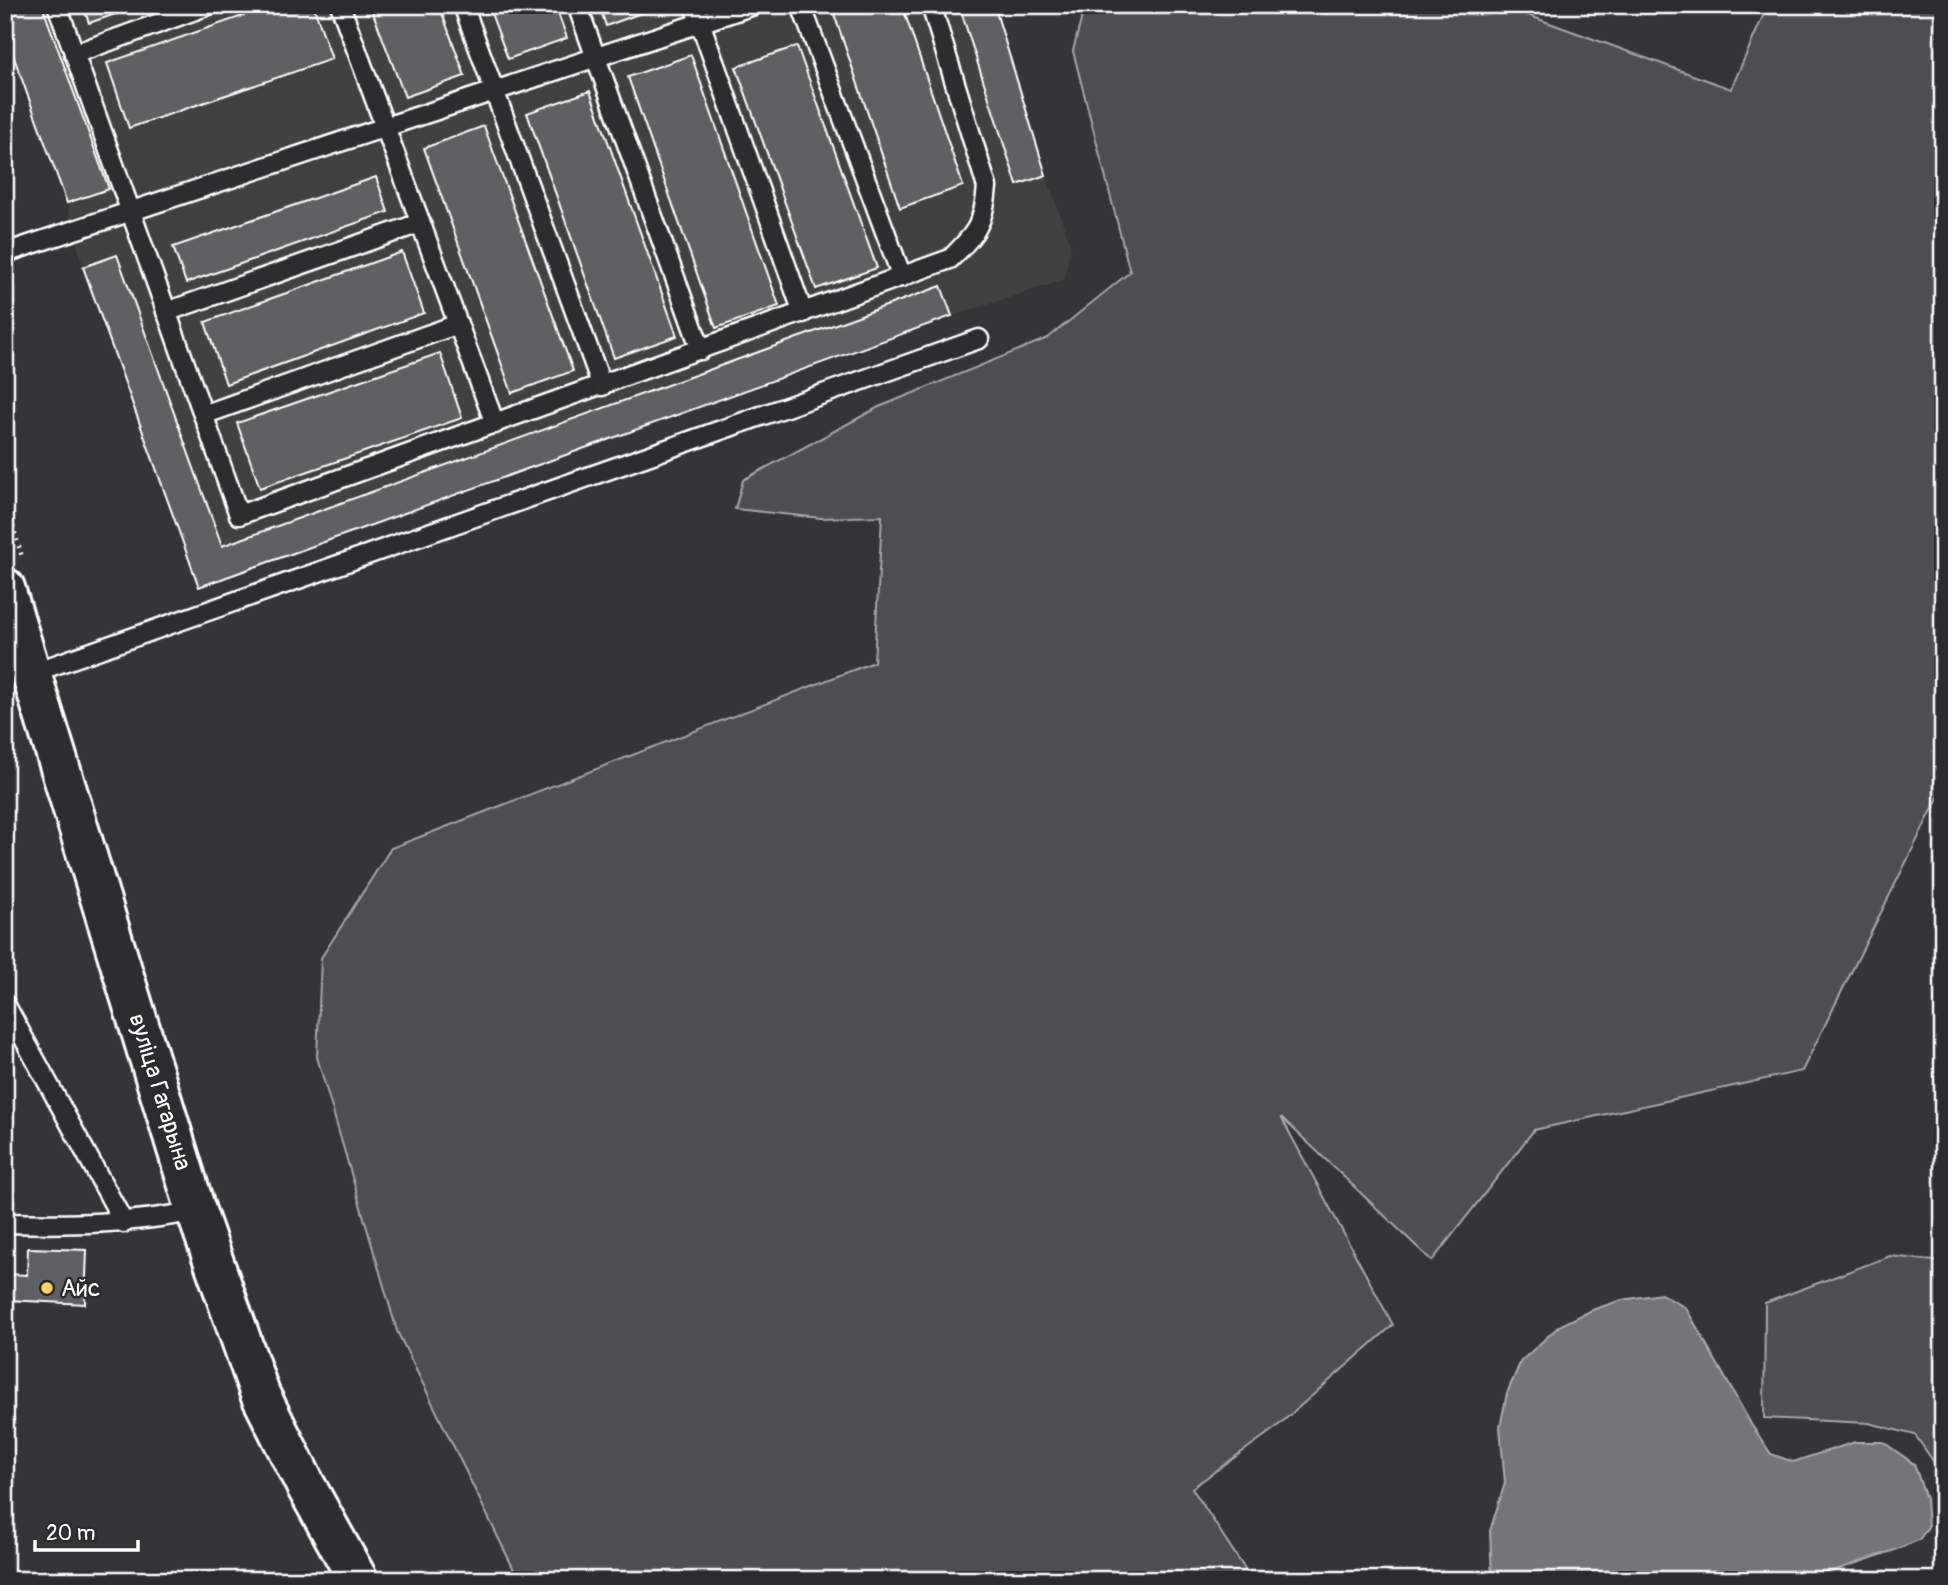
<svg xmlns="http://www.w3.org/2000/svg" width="1948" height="1585" viewBox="0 0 1948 1585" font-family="Pangolin,sans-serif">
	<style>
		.built { fill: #404243 }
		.green { fill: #4c4f50; stroke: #a6a7a8; stroke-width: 2 }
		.water { fill: #737576; stroke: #abacad; stroke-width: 2 }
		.building { fill: #5f6162; stroke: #fff; stroke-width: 2 }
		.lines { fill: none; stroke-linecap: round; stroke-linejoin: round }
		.service-casing { stroke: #fff; stroke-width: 23 }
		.secondary-casing { stroke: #fff; stroke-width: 44 }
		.path { stroke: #fff; stroke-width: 4.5; stroke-dasharray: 2 5; stroke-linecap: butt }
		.service { stroke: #2a2d2e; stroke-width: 18 }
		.secondary { stroke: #2a2d2e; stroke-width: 38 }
		.poi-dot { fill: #ffd166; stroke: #2a2d2e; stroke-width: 2.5 }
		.labels { text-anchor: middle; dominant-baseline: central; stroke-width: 5; stroke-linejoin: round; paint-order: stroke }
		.street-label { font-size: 24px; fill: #fff; stroke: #2a2d2e }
		.poi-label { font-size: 24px; fill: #fff; stroke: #2a2d2e; text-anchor: start }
	</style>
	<rect width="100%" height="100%" fill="#333536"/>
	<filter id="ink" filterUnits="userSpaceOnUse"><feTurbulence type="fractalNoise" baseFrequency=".0143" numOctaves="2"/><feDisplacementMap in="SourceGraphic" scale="14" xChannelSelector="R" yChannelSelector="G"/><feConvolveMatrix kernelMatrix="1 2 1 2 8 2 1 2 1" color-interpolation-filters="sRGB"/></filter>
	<g filter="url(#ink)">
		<polygon class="built" points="5,5 994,5 1046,175 1071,246 1064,280 952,316 199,587 83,267 67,203 5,33"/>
		<g class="green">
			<polygon points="1085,5 1500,5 1731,89 1768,5 1943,5 1943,788 1802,1071 1534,1130 1432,1261 1281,1117 1393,1325 1274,1429 1192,1488 1252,1580 519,1580 397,1331 317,1057 321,958 391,848 874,662 882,516 821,518 735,509 743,480 879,407 1048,338 1130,272 1073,51"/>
			<polygon points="1890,1256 1943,1262 1943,1475 1915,1435 1869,1423 1764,1418 1765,1303"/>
		</g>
		<polygon class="water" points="1661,1294 1686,1308 1751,1424 1771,1454 1793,1462 1855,1442 1883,1442 1914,1464 1926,1499 1928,1527 1919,1540 1892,1551 1807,1580 1492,1580 1490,1531 1505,1483 1500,1427 1507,1393 1521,1361 1559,1326 1592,1310 1622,1300"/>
		<g class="building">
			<polygon points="5,5 42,5 109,189 67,203 5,33"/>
			<polygon points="83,5 142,5 89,23"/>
			<polygon points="274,5 313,5 332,59 129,128 107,63"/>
			<polygon points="370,5 439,5 465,76 405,97"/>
			<polygon points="488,5 555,5 567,38 508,59"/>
			<polygon points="599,5 663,5 606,26"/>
			<polygon points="840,5 902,5 963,186 900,208 832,8"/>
			<polygon points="959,5 994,5 1046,175 1017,185"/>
			<polygon points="797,46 877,268 816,289 736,67"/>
			<polygon points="691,55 779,306 716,328 628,77"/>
			<polygon points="590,91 677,336 614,358 527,113"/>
			<polygon points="484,126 573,371 512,393 424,148"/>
			<polygon points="376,177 388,212 186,283 173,247"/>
			<polygon points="402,252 424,313 226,384 205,322"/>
			<polygon points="117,255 222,546 941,286 952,316 199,587 83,267"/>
			<polygon points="440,353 462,418 260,488 237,423"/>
			<polygon points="28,1248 87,1250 85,1304 7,1300 8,1274 27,1275"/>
		</g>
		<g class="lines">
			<g class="service-casing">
				<g id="service">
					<path d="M57,5L239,515L950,259C976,234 984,223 987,187L931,5"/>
					<polyline points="340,5 495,424"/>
					<polyline points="463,5 602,386"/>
					<polyline points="577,5 701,350"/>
					<polyline points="694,5 803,313"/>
					<polyline points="801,5 902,277"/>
					<polyline points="74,54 209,5"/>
					<polyline points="5,253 754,5"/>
					<polyline points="166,312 420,223"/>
					<polyline points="203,415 458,324"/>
					<polyline points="32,673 979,339"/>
					<polyline points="5,1004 124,1223"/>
					<path d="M5,1223C70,1225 132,1224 196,1211"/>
				</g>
			</g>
			<g class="secondary-casing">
				<polyline id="secondary" points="5,588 196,1211 260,1394 306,1486 358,1580"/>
			</g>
			<polyline class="path" points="5,499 22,557"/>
			<use href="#service" class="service"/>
			<use href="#secondary" class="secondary"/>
		</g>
	</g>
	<circle class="poi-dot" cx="47" cy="1288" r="7"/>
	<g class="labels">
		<g class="street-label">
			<text transform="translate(160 1092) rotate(73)">вуліца Гагарына</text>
		</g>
		<g class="poi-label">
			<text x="61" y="1288">Айс</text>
		</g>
	</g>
	<rect width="1948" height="1585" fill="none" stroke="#2a2d2e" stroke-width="28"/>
	<rect x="14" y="14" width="1920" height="1557" fill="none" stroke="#fff" stroke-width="2.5" filter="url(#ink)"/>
	<path d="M35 1540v10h103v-10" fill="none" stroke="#ffffff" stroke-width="3.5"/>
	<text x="46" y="1540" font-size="21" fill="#ffffff" stroke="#2a2d2e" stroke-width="5" paint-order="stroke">20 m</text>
</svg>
